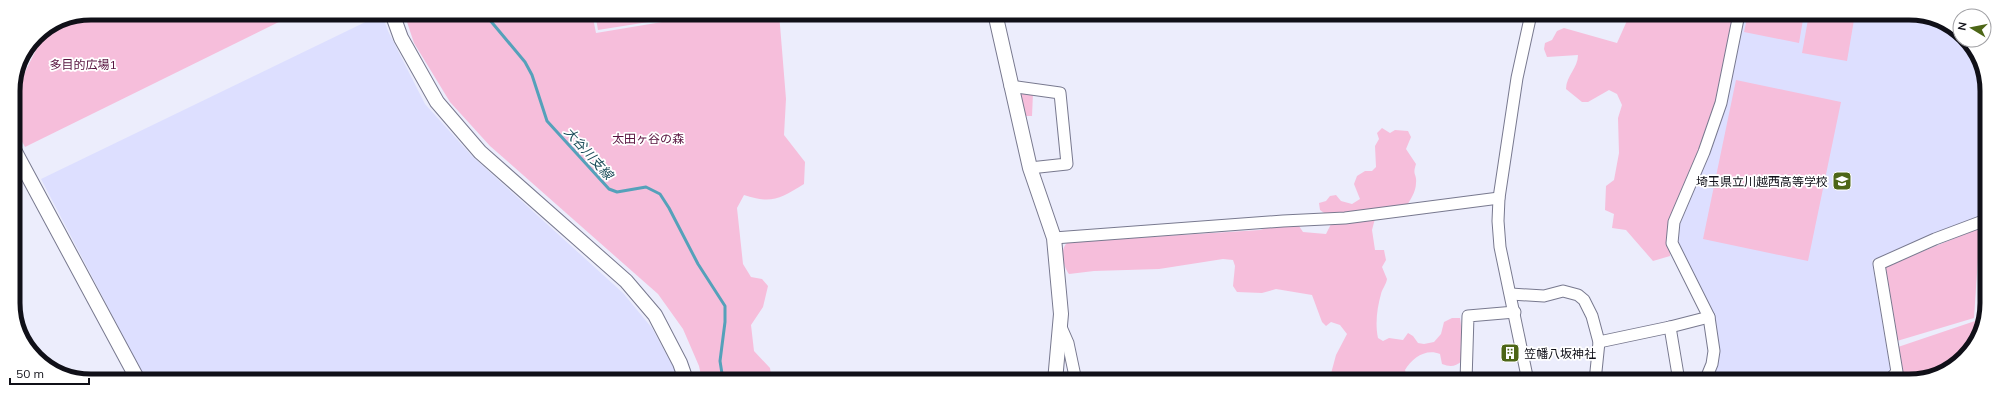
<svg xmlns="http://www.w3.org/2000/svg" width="2000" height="394" viewBox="0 0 2000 394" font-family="Mulish,'Noto Sans JP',sans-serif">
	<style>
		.built { fill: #dddfff }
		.green { fill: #f6bedb }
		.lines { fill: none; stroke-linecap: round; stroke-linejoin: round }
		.stream { stroke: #55a1ba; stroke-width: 3 }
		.minor-casing { stroke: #78798f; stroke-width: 13 }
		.tertiary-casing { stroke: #78798f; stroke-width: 16 }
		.minor { stroke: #fff; stroke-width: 11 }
		.tertiary { stroke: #fff; stroke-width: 14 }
		.labels { text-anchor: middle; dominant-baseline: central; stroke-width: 3.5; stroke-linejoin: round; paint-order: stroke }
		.park-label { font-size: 12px; fill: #57123e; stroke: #fff }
		.poi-label { font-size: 12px; fill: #101018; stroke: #fff; text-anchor: end }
		.water-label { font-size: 13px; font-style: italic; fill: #1c4c5a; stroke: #fff }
		.rim { fill: none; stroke: #101018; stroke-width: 5 }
	</style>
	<rect width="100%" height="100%" fill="#ecedfc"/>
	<g class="built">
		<polygon points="382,14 388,31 425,104 472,156 623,293 652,328 677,374 678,380 146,380 41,179"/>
		<polygon points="1741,14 1920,14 1960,34 1960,40 1966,40 1974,54 1986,160 1986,215 1872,260 1891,372 1880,381 1710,381 1717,359 1717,327 1708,302 1677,242 1679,226 1712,147 1722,112"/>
	</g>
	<g class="green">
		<polygon points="91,13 297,13 25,147 13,125 13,96 47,28 61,19"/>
		<path d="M404,13H592L596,33L716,13H779L786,99L784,135L805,162L804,184C780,199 771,204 744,195L737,208L743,264L751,277L762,279L768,286L763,307L751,325L754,351L770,368L772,381L702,380L699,366L683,329L658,294L490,146L450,102L414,43Z"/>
		<polygon points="595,13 705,13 598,30"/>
		<path d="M1630,14H1734L1716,102L1697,158L1669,225L1670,256L1653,261L1626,230L1612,228L1614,214L1605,210L1606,186L1614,180L1619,153L1618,118L1622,105L1617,94L1609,90L1588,102H1582L1566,89C1566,76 1578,68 1578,55L1547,57L1544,49L1545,43L1552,40L1557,31L1564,28L1617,43Z"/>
		<polygon points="1748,14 1804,14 1799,43 1744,32"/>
		<polygon points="1809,14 1855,14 1847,61 1802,53"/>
		<polygon points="1736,80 1841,102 1808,261 1703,239"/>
		<polygon points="1023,91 1033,93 1032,116 1024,116 1019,95"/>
		<path d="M1382,128L1390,133L1395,130L1408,131L1411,137L1406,149L1416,164C1412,176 1417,173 1416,183C1416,192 1410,200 1406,207L1377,211L1372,230L1375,250H1384L1386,260L1382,267L1387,279C1386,285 1382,289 1381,294C1377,308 1375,324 1378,338L1383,341L1389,338L1403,340L1408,333L1413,336L1418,343L1424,344L1434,342L1441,334L1444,322L1452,318H1460C1463,332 1459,346 1462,361C1455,367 1450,367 1442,364L1440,354C1426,348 1412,358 1405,370L1408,381H1393L1386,375L1377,374L1367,381H1329L1336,355L1347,334L1340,325L1331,322L1326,326L1322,322L1312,295L1276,289L1262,293L1237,292L1233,286L1235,266L1233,260L1223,259L1159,269L1094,271L1069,274C1063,266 1059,249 1068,242L1260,230L1276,225L1299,226L1303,232L1326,234L1331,224L1327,215L1320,210L1319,203L1326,201L1330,196L1336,195L1341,201L1352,204L1360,199L1354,184L1357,176L1365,171H1372L1376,167L1375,146L1379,139L1377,133Z"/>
		<polygon points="1980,228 1974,318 1897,341 1884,267"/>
		<path d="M1986,257V314L1961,362L1914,381H1893L1898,347L1975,321C1981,305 1976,288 1980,271C1981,266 1984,262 1986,257Z"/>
	</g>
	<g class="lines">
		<polyline class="stream" points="484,13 525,62 532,75 547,121 609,189 617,192 646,187 660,194 669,208 698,264 725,306 725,322 720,361 723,380"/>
		<g class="minor-casing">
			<g id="minor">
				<polyline points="1010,86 1060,93 1067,164 1030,168"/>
				<polyline points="1054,238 1283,221 1345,218 1499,198"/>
				<polyline points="1511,294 1544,296 1563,291 1578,295 1584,300 1592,316 1599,342 1595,381"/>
				<polyline points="1061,327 1068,343 1076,381"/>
				<polyline points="1670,327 1709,317"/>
				<polyline points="1599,342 1670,327 1679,381"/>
				<polyline points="35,357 37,359"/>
				<polyline points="1466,381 1468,316 1515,312"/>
				<polyline points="1528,381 1500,247 1498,221 1499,198 1517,78 1531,14"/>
				<polyline points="1705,381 1712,364 1714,351 1709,317 1672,243 1674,222 1704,152 1721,103 1739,14"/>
				<polyline points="1888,381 1897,372 1879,264 1935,239 1983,221 1986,222"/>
			</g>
		</g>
		<g class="tertiary-casing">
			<g id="tertiary">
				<polyline points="392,13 401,38 437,102 480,152 626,281 655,315 680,363 686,380"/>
				<polyline points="995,13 1030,168 1054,238 1061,314 1055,381"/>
				<polyline points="13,148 138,380"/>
			</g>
		</g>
		<use href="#minor" class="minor"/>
		<use href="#tertiary" class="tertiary"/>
	</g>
	<defs>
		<g id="school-square" transform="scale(1)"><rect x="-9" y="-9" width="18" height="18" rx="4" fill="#4d6617" stroke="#fff"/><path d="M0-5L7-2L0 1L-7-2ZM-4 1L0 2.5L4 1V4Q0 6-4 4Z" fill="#fff"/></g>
		<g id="building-square" transform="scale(1)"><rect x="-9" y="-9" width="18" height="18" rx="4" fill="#4d6617" stroke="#fff"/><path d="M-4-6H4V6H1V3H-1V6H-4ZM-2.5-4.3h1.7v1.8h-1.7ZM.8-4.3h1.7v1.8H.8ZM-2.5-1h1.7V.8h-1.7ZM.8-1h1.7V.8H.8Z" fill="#fff"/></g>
	</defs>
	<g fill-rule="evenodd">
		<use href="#school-square" x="1842" y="181"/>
		<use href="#building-square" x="1510" y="353"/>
	</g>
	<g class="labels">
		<g class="park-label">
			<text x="83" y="64">多目的広場1</text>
			<text x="648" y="138">太田ヶ谷の森</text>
		</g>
		<g class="poi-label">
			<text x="1828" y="181">埼玉県立川越西高等学校</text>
			<text x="1524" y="353" text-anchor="start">笠幡八坂神社</text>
		</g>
		<g class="water-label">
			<text transform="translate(589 153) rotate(48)">大谷川支線</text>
		</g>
	</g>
	<path d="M0 0H2000V394H0ZM91 20H1909A71 71 0 0 1 1980 91V303A71 71 0 0 1 1909 374H91A71 71 0 0 1 20 303V91A71 71 0 0 1 91 20Z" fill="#fff" fill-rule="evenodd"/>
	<path class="rim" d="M91 20H1909A71 71 0 0 1 1980 91V303A71 71 0 0 1 1909 374H91A71 71 0 0 1 20 303V91A71 71 0 0 1 91 20Z"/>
	<g transform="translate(1972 28) rotate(280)"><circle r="19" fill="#ffffff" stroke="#9f9fa3"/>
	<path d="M0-3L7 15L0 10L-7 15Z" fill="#4d6617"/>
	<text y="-6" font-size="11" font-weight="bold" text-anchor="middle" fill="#101018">N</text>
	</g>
	<path d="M10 378v6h79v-6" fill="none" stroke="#101018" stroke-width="2"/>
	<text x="16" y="378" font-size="12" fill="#101018" stroke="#ffffff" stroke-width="3" paint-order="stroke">50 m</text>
</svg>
